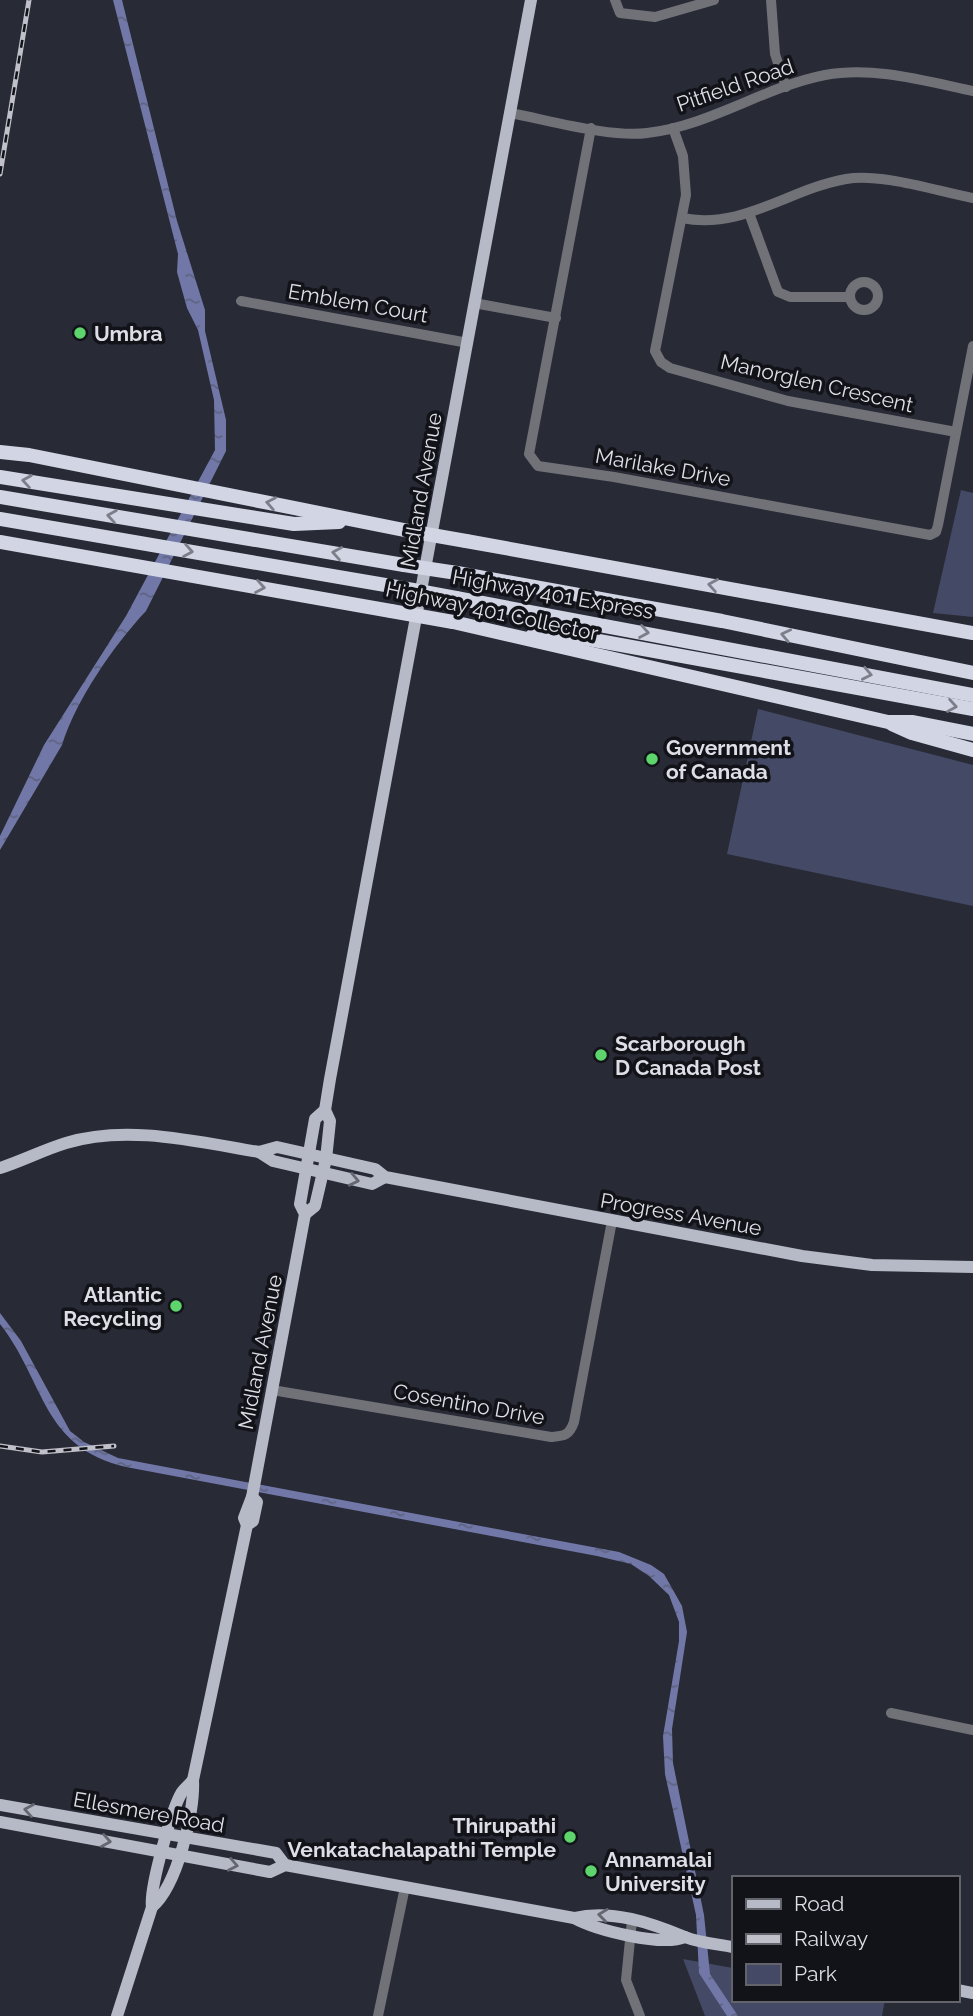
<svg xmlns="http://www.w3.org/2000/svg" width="973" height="2016" viewBox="0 0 973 2016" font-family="Raleway,sans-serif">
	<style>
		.green { fill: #444965 }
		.water { fill: url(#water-ripples) }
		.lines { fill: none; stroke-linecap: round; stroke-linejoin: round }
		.minor { stroke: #717278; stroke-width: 10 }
		.major { stroke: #b6b9c6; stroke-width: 12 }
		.highway { stroke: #d2d5e4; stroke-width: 14 }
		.rail-casing { stroke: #bfc0c9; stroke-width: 5 }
		.rail { stroke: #121319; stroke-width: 2.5; stroke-dasharray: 8; stroke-linecap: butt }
		.highway-bridge { stroke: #d2d5e4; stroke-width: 14 }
		.oneway { stroke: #7c7e89 }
		.oneway2 { stroke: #646670 }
		.poi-dot { fill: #5dd56c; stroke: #121319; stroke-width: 2.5 }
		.labels { text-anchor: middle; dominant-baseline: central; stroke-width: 7; stroke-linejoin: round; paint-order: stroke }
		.street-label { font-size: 21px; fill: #dddee6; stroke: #121319 }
		.poi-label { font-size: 21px; font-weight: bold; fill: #dddee6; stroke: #121319; text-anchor: start }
	</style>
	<defs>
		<pattern id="water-ripples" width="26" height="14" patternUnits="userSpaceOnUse" patternTransform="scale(1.75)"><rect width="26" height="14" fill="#7178a8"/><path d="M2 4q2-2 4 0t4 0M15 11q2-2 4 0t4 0" fill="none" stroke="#5e6380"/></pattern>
	</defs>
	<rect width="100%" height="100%" fill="#282a36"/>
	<g class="green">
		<polygon points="961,490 973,493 973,617 933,613"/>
		<polygon points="758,709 973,765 973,906 727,854"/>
		<polygon points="683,1959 733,1968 733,2000 885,2000 882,2016 705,2016"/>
	</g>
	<g class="water">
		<path d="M113,0H122L177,221L205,310V331L226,420V451L146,611C114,645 76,700 62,745L0,850V836L44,745L126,616L215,450L214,400L198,330L187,308L177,272L178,254Z"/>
		<path d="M0,1313L21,1341L70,1431L84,1442L118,1458L619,1552L651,1565L664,1574L682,1606L687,1632L672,1729L673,1763L704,1915L710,1974L738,2016H727L699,1973L696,1915L665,1774L663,1736L679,1641V1622L669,1595L649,1576L631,1564L597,1556L126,1467C41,1447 46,1383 0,1324Z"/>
	</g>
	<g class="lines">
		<g class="minor">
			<polyline points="615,0 620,13 655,17 714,0"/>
			<polyline points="771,0 775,54 786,87"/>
			<path d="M510,113C548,120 611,138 647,133C709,126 764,87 825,75C874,66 925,81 973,91"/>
			<polyline points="591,128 529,454 538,466 614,477 930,535 936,532 938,525 973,346"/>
			<polyline points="673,128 683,156 686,195 655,351 661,362 670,368 788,401 956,432"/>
			<polyline points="749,213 778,292 790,297 850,297"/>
			<path d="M682,218C743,230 789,189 846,179C882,173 936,191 973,198"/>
			<circle cx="864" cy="296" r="14"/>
			<polyline points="241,301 468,343"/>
			<polyline points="474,303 556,318"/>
			<path d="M272,1390L551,1437C564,1436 569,1436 574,1422L612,1221"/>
			<polyline points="891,1713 973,1730"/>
			<polyline points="632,1920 626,1980 640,2016"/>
			<polyline points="378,2016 405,1887"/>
		</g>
		<g class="major">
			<polyline points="259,1152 273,1161 372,1184 385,1177"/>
			<path d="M0,1168C22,1161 43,1150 66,1143C127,1124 198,1142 259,1152L277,1147L375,1169L385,1177L802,1256L872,1265L973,1267"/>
			<polyline points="305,1214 315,1206 326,1159 330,1121 325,1110 330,1079 531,0"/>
			<polyline points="247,1525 244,1518 252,1497 305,1214 300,1204 315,1119 325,1110"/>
			<polyline points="0,1805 276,1853 285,1865"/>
			<path d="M0,1822L270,1872L285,1865L574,1918C596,1930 662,1947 685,1937"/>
			<path d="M152,1907C177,1886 195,1812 193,1780L247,1525L253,1521L257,1502L252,1497"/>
			<path d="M574,1918C612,1909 651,1923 685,1937C700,1943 718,1944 733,1947"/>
			<polyline points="957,1990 973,1993"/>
			<path d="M117,2016L152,1907C149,1889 172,1808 182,1792C185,1788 190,1784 193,1780"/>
		</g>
		<g class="highway">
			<polyline points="0,452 29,455 409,531"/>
			<polyline points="0,477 294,524 339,522"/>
			<polyline points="0,497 404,565"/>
			<polyline points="0,519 397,587"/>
			<polyline points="466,541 973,633"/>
			<polyline points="0,542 391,611"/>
			<polyline points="457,573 722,621 973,673"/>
			<polyline points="456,598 973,695"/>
			<polyline points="453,622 888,722 913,722 973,734"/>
			<polyline points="532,636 555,633 973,709"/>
			<polyline points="892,724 912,733 973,750"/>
		</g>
		<g class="rail-casing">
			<g id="rail">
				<polyline points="0,174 29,0"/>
				<polyline points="0,1446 42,1452 114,1446"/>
			</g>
		</g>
		<use href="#rail" class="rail"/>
		<g class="highway-bridge">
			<polyline points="409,531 466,541"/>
			<polyline points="404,565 457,573"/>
			<polyline points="397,587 456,598"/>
			<polyline points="391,611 453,622"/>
		</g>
	</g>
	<defs><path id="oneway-chevron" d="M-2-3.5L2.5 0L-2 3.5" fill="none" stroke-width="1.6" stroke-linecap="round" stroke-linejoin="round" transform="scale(1.75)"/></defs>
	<g class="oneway">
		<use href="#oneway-chevron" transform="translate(27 481) rotate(-171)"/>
		<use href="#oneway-chevron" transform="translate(271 503) rotate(-169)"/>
		<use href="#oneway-chevron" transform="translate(112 516) rotate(-171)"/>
		<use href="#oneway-chevron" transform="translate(188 551) rotate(10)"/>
		<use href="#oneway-chevron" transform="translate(337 553) rotate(-170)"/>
		<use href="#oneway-chevron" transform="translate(713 585) rotate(-170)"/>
		<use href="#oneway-chevron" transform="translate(260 587) rotate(10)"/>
		<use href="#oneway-chevron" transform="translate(644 632) rotate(10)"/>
		<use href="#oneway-chevron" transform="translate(786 635) rotate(-168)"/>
		<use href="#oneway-chevron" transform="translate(867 674) rotate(11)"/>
		<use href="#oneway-chevron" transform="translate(952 706) rotate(10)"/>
	</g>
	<g class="oneway2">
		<use href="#oneway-chevron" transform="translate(354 1180) rotate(12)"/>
		<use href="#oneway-chevron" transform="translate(29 1810) rotate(-170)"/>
		<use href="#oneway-chevron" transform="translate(106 1841) rotate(10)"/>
		<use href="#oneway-chevron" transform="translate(233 1865) rotate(11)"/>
		<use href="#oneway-chevron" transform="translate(603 1915) rotate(-173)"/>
	</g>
	<g class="poi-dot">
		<circle cx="80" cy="333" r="7"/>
		<circle cx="652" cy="759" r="7"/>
		<circle cx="601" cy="1055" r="7"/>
		<circle cx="176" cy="1306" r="7"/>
		<circle cx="570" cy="1837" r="7"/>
		<circle cx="591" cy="1871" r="7"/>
	</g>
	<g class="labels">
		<g class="street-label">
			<text transform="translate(735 85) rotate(-19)">Pitfield Road</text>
			<text transform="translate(358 303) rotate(10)">Emblem Court</text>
			<text transform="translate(817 383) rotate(13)">Manorglen Crescent</text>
			<text transform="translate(663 467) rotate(10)">Marilake Drive</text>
			<text transform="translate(421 490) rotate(-80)">Midland Avenue</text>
			<text transform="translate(553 594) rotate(10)">Highway 401 Express</text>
			<text transform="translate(492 611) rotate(12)">Highway 401 Collector</text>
			<text transform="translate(681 1214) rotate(10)">Progress Avenue</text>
			<text transform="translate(260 1352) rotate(-79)">Midland Avenue</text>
			<text transform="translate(469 1404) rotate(10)">Cosentino Drive</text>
			<text transform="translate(149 1812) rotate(10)">Ellesmere Road</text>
		</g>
		<g class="poi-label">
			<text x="94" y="333">Umbra</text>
			<text x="666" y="747">Government<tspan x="666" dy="24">of Canada</tspan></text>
			<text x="615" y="1043">Scarborough<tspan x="615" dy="24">D Canada Post</tspan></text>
			<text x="162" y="1294" text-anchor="end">Atlantic<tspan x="162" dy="24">Recycling</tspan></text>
			<text x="556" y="1825" text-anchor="end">Thirupathi<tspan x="556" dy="24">Venkatachalapathi Temple</tspan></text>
			<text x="605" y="1859">Annamalai<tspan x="605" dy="24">University</tspan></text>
		</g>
	</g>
	<rect x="732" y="1876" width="228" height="126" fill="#121319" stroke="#63646b" stroke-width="2"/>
	<rect x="746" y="1899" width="35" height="10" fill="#b6b9c6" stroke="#63646b" stroke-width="2"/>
	<text x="794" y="1911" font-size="21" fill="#dddee6">Road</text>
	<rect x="746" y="1934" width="35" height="10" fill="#bfc0c9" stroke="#63646b" stroke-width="2"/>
	<text x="794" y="1946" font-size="21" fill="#dddee6">Railway</text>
	<rect x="746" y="1964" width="35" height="21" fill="#444965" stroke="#63646b" stroke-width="2"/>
	<text x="794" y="1981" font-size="21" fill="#dddee6">Park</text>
</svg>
